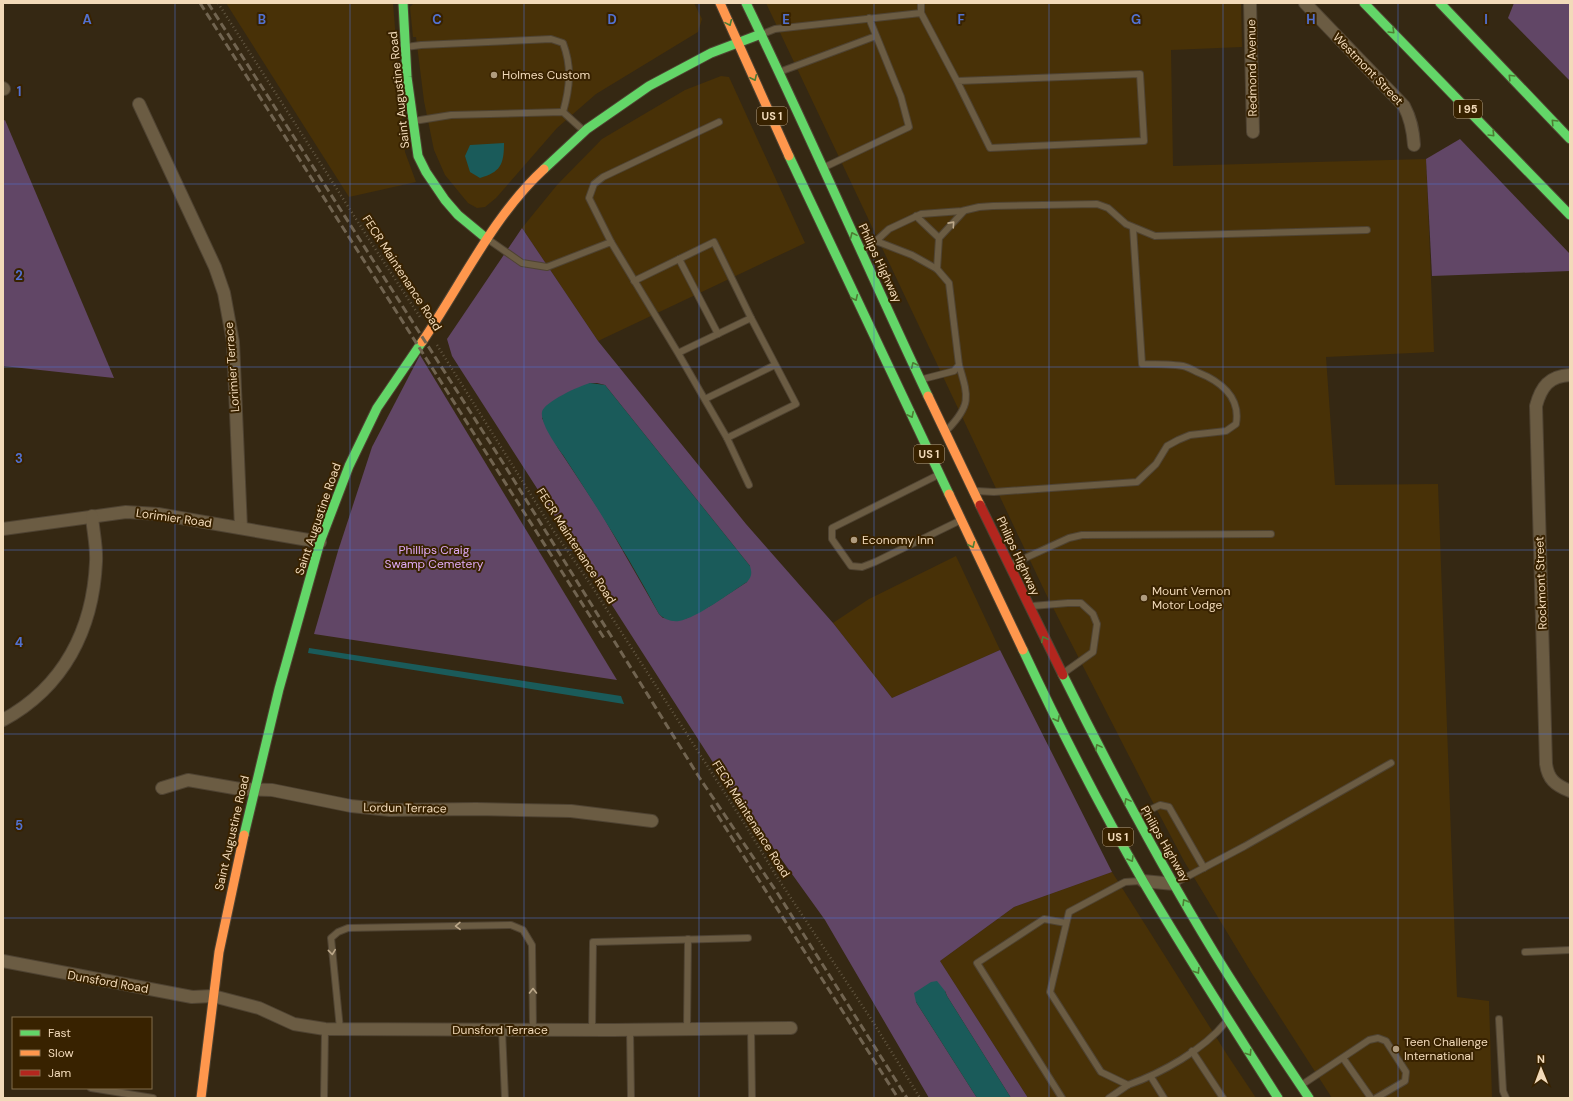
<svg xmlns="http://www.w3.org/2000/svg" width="1573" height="1101" viewBox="0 0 1573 1101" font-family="'DM Sans',sans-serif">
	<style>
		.built { fill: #483107 }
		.green { fill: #614666; fill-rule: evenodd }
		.water { fill: #1a5b5a }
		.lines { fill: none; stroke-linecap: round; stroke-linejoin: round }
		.lane-casing { stroke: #4f4332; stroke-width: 8 }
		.street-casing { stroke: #4f4332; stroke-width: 14 }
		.fast-casing { stroke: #4f4332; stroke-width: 11 }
		.slow-casing { stroke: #4f4332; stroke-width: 11 }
		.jam-casing { stroke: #4f4332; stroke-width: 11 }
		.path { stroke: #635742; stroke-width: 2.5; stroke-dasharray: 1 3; stroke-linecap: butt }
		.lane { stroke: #6b5c43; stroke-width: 6 }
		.street { stroke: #6b5c43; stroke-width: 12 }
		.fast { stroke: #63d668; stroke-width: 9 }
		.slow { stroke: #ff974d; stroke-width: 9 }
		.jam { stroke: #b3261e; stroke-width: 9 }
		.rail { stroke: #716450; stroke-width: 3; stroke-dasharray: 8 4; stroke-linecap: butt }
		.oneway { stroke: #4e7c34 }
		.oneway2 { stroke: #bca88a }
		.grid { fill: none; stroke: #5271d0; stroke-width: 1; stroke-opacity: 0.55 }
		.poi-dot { fill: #b09c7f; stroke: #382200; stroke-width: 1.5 }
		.labels { text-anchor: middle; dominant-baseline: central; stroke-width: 4; stroke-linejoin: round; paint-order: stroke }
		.shield { fill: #382200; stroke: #baa382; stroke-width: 1 }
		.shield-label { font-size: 11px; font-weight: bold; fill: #f2dab9 }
		.street-label { font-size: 12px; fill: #f2dab9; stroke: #382200 }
		.poi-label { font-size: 12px; fill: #f2dab9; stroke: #382200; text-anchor: start }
		.park-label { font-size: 12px; fill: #dfaaf4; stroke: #382200 }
		.grid-label { font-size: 13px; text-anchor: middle; font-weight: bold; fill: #5271d0; stroke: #382200; stroke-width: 4; stroke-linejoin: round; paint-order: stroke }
	</style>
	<rect width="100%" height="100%" fill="#352813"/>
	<g class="built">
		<polygon points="226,3 393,3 405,152 416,182 349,197"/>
		<polygon points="414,3 694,3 702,19 698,32 596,94 557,128 496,198 485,207 477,208 468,203 445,175 434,150 424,101 416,37 413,37 410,7"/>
		<polygon points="766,3 1241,3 1242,47 1171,50 1173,166 1426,159 1434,352 1326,357 1335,485 1438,484 1457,997 1489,1001 1492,1098 1332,1098 1251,972 1184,861 1149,795 1046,594"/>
		<polygon points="721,76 729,77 805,243 598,341 522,228 557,185 602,139 685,90"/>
		<polygon points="956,556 1000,650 892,698 833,623 869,599"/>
		<polygon points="1112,872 1228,1056 1256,1098 1028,1098 940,961 1014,907"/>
	</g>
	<g class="green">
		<polygon points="1514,3 1570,3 1570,81 1508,18"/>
		<polygon points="5,120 114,378 3,366 3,121"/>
		<polygon points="1460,139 1570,254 1570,271 1432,276 1426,159"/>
		<path d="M522,228L598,341L746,524L833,623L892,698L1000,650L1112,872L1014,907L940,961L1028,1098H1011L947,996L945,991L916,1002L977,1098H929L825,920L723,778L452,356L447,339ZM590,383H597L605,385L750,566L747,582L710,606L685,619L663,618L659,614L601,513L558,448L542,418Z"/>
		<polygon points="420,355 617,680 314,634 338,551 372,447"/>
	</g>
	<g class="water">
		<path d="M504,143C504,165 500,172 480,178L470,172L465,156L470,145Z"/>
		<path d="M590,383L605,385L750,566C752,573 752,576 747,582C731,592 697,618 679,621C671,622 664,619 659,614C630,559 597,507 563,455C557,447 540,423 542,412C544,402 579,386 590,383Z"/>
		<polygon points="309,648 621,696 624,704 308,653"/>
		<polygon points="937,981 945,991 947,996 1011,1098 977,1098 916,1002 914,993 931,982"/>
	</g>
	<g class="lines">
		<g class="lane-casing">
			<g id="lane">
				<polyline points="921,3 921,13"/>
				<polyline points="765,33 775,29 921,13 957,81 1140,74 1144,141 990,148 957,81"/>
				<path d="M406,47L421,45L551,39L563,43C572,67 570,87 563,112"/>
				<polyline points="782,71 876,36"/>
				<polyline points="414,121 451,115 563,112 583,130"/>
				<polyline points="827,166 909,127 901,97 869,18"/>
				<polyline points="916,216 939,238"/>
				<polyline points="489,240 522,263 547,267 611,242 678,353 727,438 796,404 751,318 678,353"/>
				<polyline points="876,241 912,255 937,269 949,283 959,365 954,371 923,379"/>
				<polyline points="611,242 589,198 594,184 603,177 719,122"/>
				<polyline points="863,250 876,241 889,229 921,214 962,211 979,207 993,206 1097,204 1108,208 1126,224 1155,236 1367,230"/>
				<polyline points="679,259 718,334"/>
				<polyline points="937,269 939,238 964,211"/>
				<polyline points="634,281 714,242 751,318"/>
				<polyline points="705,399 775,365"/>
				<path d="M948,429C972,404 968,396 959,365"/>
				<polyline points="727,438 749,485"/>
				<polyline points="938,475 832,528 832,539 851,566 862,567 875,562 959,521"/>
				<path d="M977,491L994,492L1137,482L1156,464L1167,446L1178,440L1190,435L1226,431L1236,424C1241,397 1220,381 1197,372C1193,370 1188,367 1183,366C1170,364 1155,364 1142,364L1133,228"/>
				<polyline points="1012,564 1069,538 1082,535 1271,534"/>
				<polyline points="1032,606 1068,603 1081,603 1093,614 1097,624 1093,652 1065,672"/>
				<polyline points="1139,815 1160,805 1169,807 1204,868"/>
				<path d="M1140,881L1125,882L1069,912L1050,992L1101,1072L1128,1085C1162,1073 1203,1050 1226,1022"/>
				<polyline points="1177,882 1245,846 1391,763"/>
				<polyline points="1525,952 1570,950"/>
				<polyline points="1499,1019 1503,1091 1506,1098"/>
				<polyline points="751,1028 752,1098"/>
				<polyline points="340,1029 331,938 338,932 348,928 511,925 523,930 532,945 533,1030"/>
				<polyline points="687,1029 688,939"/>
				<polyline points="502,1030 505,1098"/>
				<polyline points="592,1030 593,942 748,938"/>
				<polyline points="630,1030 631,1098"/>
				<polyline points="1192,1051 1223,1098"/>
				<polyline points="1343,1058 1371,1098"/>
				<polyline points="1151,1077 1164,1098"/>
				<polyline points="1303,1084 1369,1040 1378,1038 1386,1041 1406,1072 1405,1081 1376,1098"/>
				<polyline points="91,1088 153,1098"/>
				<polyline points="324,1098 325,1029"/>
				<polyline points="1062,1098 977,963 1044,919 1066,923"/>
				<polyline points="1109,1098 1128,1085"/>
			</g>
		</g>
		<g class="street-casing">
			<g id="street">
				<polyline points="1250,3 1253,132"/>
				<path d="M1305,3L1404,106C1411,119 1413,130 1414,145"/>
				<polyline points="3,88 4,89"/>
				<polyline points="139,104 215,267 224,293 233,342 241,528"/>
				<path d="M1570,375C1549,376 1541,387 1536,406L1546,764C1548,779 1555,785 1570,791"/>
				<polyline points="3,529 126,512 158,514 320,542"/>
				<path d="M3,720C64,687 93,629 96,562C97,547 93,531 92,516"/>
				<polyline points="162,788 188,780 240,789 272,790 351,806 390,810 476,809 571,811 652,821"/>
				<polyline points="1143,881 1174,884"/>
				<polyline points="3,961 192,997 213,996 259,1008 294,1024 325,1029 613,1030 791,1028"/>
			</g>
		</g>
		<g class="fast-casing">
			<g id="fast">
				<polyline points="403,3 407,77 418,156 426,172 445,200 458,215 487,239"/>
				<path d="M746,3C809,133 866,265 928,396"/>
				<polyline points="1364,3 1570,215"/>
				<polyline points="1440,3 1570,139"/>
				<polyline points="789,156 949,494"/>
				<polyline points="544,169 587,129 649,86 711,53 761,34"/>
				<path d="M1023,650C1060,729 1100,807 1144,883C1187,956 1233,1027 1278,1098"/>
				<path d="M1063,675C1110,770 1160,864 1215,954C1245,1003 1277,1050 1309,1098"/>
				<polyline points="244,835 279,689 320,542 349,466 377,408 422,342"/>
			</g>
		</g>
		<g class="slow-casing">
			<g id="slow">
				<polyline points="720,3 789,156"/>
				<path d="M422,342C461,285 493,216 544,169"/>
				<polyline points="928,396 980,505"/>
				<polyline points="949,494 1023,650"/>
				<polyline points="201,1098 219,952 244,835"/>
			</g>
		</g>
		<g class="jam-casing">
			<polyline id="jam" points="980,505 1063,675"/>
		</g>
		<g class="path">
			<polyline points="218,3 372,244 420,317"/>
			<polyline points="437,345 553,530 591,585 746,826 775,874 873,1022 920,1098"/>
		</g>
		<use href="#lane" class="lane"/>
		<use href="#street" class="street"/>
		<use href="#fast" class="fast"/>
		<use href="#slow" class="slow"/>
		<use href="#jam" class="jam"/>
		<g class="rail">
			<polyline points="200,3 604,638"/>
			<polyline points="208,3 505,466 699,777 778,894 907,1098"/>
			<polyline points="711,805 898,1098"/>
		</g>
	</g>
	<defs><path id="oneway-chevron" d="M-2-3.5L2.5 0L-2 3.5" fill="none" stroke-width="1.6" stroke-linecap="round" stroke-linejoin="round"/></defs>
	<g class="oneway">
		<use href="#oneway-chevron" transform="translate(729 23) rotate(66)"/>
		<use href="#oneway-chevron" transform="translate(1392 31) rotate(45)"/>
		<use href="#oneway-chevron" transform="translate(1511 77) rotate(-134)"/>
		<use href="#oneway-chevron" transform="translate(754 78) rotate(65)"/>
		<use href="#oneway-chevron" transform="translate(1554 122) rotate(-134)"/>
		<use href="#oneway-chevron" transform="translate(1492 134) rotate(46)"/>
		<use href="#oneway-chevron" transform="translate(853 235) rotate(-114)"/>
		<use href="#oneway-chevron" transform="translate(855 298) rotate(65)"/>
		<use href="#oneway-chevron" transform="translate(914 365) rotate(-115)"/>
		<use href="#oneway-chevron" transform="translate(911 415) rotate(64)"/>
		<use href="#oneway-chevron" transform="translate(972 545) rotate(65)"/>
		<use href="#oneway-chevron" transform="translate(1044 639) rotate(-116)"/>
		<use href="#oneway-chevron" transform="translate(1057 719) rotate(63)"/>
		<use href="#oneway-chevron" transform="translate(1098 747) rotate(-118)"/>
		<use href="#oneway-chevron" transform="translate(1127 801) rotate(-118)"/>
		<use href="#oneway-chevron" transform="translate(1131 859) rotate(60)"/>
		<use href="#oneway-chevron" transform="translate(1185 902) rotate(-121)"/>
		<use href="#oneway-chevron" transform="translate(1197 971) rotate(58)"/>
		<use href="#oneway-chevron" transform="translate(1249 1053) rotate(57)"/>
	</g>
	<g class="oneway2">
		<use href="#oneway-chevron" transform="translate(952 224) rotate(-48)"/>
		<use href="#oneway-chevron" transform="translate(458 926) rotate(179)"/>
		<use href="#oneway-chevron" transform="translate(332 952) rotate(84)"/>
		<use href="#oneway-chevron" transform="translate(533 991) rotate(-90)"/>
	</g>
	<path class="grid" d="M175,3V1098M350,3V1098M524,3V1098M699,3V1098M874,3V1098M1049,3V1098M1223,3V1098M1398,3V1098M3,184H1570M3,367H1570M3,550H1570M3,734H1570M3,918H1570"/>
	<g class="poi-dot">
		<circle cx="494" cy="75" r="4"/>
		<circle cx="854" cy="540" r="4"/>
		<circle cx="1144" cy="598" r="4"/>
		<circle cx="1396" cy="1049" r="4"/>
	</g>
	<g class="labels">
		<g class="shield">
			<rect x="1454" y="100" width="28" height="18" rx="3"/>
			<rect x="757" y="107" width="30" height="18" rx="3"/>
			<rect x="914" y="445" width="30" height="18" rx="3"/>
			<rect x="1103" y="828" width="30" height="18" rx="3"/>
		</g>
		<g class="shield-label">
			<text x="1468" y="109">I 95</text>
			<text x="772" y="116">US 1</text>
			<text x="929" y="454">US 1</text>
			<text x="1118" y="837">US 1</text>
		</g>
		<g class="street-label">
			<text transform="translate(1252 68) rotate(-91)">Redmond Avenue</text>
			<text transform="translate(1368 69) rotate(46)">Westmont Street</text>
			<text transform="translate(399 90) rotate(-96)">Saint Augustine Road</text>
			<text transform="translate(880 263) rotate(65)">Philips Highway</text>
			<text transform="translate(402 273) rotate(57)">FECR Maintenance Road</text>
			<text transform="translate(232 367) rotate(-94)">Lorimier Terrace</text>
			<text transform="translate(174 518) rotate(8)">Lorimier Road</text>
			<text transform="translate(318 519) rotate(-71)">Saint Augustine Road</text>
			<text transform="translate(576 546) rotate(57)">FECR Maintenance Road</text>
			<text transform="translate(1018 556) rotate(65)">Philips Highway</text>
			<text transform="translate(1541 583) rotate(-92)">Rockmont Street</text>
			<text transform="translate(405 808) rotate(1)">Lordun Terrace</text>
			<text transform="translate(751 819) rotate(58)">FECR Maintenance Road</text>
			<text transform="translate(232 833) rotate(-77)">Saint Augustine Road</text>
			<text transform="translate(1165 844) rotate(60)">Philips Highway</text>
			<text transform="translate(108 982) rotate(10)">Dunsford Road</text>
			<text x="500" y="1030">Dunsford Terrace</text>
		</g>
		<g class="poi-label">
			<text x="502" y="75">Holmes Custom</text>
			<text x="862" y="540">Economy Inn</text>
			<text x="1152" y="591">Mount Vernon<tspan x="1152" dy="14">Motor Lodge</tspan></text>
			<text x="1404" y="1042">Teen Challenge<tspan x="1404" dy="14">International</tspan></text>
		</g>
		<g class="park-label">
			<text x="434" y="550">Phillips Craig<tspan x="434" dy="14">Swamp Cemetery</tspan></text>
		</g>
	</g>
	<g class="grid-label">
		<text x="87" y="24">A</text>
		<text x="262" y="24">B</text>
		<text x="437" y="24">C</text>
		<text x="612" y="24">D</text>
		<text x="786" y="24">E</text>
		<text x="961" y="24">F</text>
		<text x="1136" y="24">G</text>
		<text x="1311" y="24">H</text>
		<text x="1486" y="24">I</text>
		<text x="19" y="96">1</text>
		<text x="19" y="280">2</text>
		<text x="19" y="463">3</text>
		<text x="19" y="647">4</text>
		<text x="19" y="830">5</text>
	</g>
	<rect width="1573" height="1101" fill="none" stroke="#f2dab9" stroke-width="8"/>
	<rect x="12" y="1017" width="140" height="72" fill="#382200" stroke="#826c4a"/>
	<rect x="20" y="1030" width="20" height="6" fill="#63d668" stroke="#826c4a"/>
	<text x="48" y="1037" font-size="12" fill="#f2dab9">Fast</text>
	<rect x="20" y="1050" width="20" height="6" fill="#ff974d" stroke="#826c4a"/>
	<text x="48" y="1057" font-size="12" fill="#f2dab9">Slow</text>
	<rect x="20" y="1070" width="20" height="6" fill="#b3261e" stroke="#826c4a"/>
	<text x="48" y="1077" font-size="12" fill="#f2dab9">Jam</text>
	<g transform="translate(1541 1069) rotate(359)" stroke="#382200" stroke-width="3" paint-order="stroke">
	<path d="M0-3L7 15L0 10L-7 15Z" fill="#f2dab9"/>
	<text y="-6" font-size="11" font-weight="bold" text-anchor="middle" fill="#f2dab9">N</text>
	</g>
</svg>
